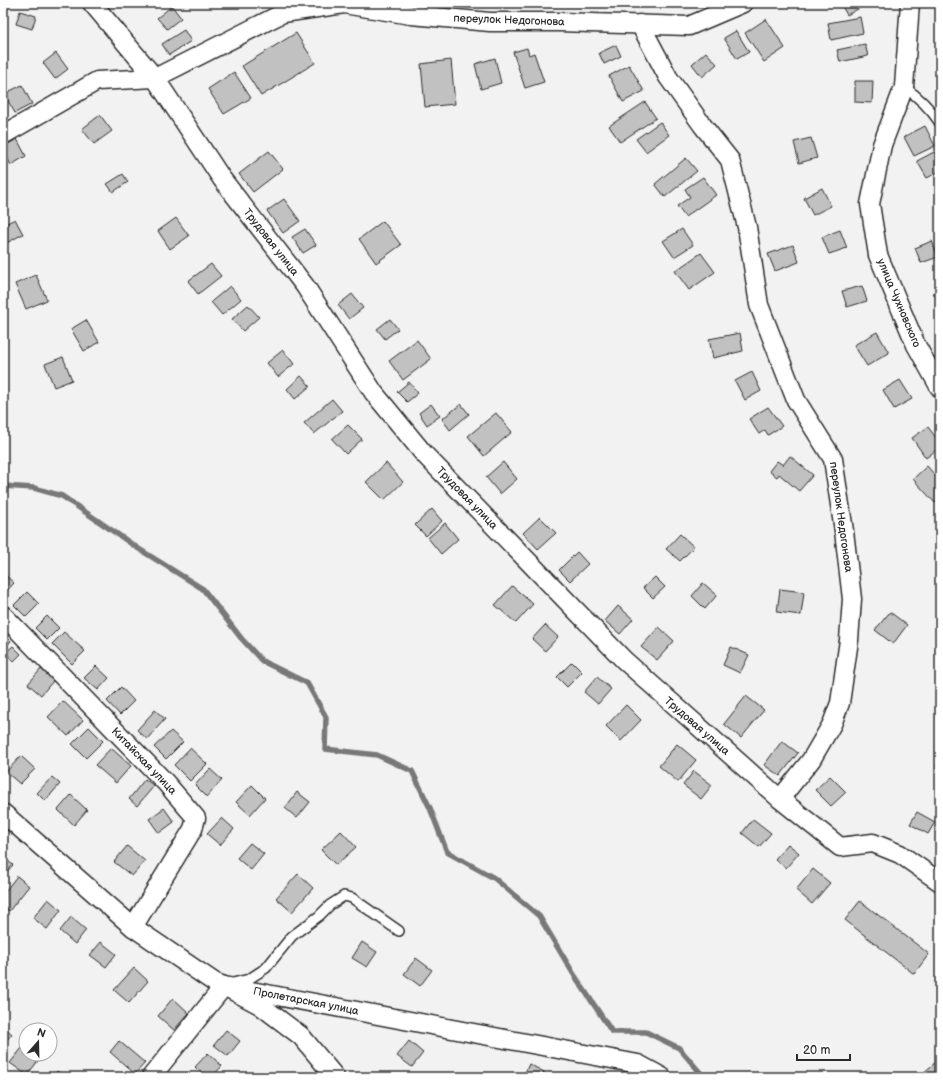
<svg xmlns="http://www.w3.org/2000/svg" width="943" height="1080" viewBox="0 0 943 1080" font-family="'Balsamiq Sans',sans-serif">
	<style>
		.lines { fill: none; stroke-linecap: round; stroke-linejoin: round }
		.stream { stroke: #787878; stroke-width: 5.5 }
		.building { fill: #c1c1c1; stroke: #2b2b2b }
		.lane-casing { stroke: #2b2b2b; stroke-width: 12 }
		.street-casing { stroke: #2b2b2b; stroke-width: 21 }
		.lane { stroke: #fff; stroke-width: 9 }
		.street { stroke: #fff; stroke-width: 18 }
		.labels { text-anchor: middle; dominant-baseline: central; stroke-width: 4; stroke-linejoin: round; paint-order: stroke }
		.street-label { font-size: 11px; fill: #2b2b2b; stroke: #fff }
	</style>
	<rect width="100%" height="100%" fill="#f2f2f2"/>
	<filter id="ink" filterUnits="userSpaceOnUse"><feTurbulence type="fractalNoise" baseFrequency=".025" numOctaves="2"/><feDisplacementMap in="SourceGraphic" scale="8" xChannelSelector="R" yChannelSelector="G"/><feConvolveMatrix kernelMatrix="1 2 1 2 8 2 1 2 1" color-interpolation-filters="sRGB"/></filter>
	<g filter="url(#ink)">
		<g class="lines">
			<polyline class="stream" points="3,486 34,488 62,496 139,549 203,589 241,638 262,661 307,683 326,717 325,749 377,755 412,771 430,808 447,852 494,878 539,916 573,973 612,1032 646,1032 679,1048 704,1077"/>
		</g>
		<g class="building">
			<polygon points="840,3 867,3 867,4 847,15"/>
			<polygon points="172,6 181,18 167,29 157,18"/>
			<polygon points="20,11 36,16 32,29 16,24"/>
			<polygon points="860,17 863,33 831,40 828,23"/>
			<polygon points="766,19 785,48 764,62 745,33"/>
			<polygon points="184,30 191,41 169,55 162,44"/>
			<polygon points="736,31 749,52 737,59 724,38"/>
			<polygon points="296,33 315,63 261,96 242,66"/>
			<polygon points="865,44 868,56 840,62 837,50"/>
			<polygon points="616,45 621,56 604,64 599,53"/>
			<polygon points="527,48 529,55 534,53 544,82 525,88 513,52"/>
			<polygon points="706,52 717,64 702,77 692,64"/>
			<polygon points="56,53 68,69 55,79 43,63"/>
			<polygon points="495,58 501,83 481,89 475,64"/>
			<polygon points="451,60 455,104 425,107 421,64"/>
			<polygon points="629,65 644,91 623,102 609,76"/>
			<polygon points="234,72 251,98 224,114 208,89"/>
			<polygon points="855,81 873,81 872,103 855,102"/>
			<polygon points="22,85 32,104 15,113 4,94"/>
			<polygon points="645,102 656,118 620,142 609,126"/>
			<polygon points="100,115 112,131 94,144 82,129"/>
			<polygon points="660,122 669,135 646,152 636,139"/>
			<polygon points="925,126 935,146 914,156 904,137"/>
			<polygon points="811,138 817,158 799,163 794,142"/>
			<polygon points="17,139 26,156 11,165 3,150 3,147"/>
			<polygon points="269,151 283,169 253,192 239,174"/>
			<polygon points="934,152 940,162 940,171 927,178 917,161"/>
			<polygon points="686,158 697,171 665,197 655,184"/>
			<polygon points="123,174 128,182 113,192 107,184"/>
			<polygon points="703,177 716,195 685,217 677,206 690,197 685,189"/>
			<polygon points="822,188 831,206 813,215 804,198"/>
			<polygon points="284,199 300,221 283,233 267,211"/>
			<polygon points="176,218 189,236 170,249 158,231"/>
			<polygon points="15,219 23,234 3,245 3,225"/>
			<polygon points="383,221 401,245 376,263 359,239"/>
			<polygon points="305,229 316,245 303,253 292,237"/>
			<polygon points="682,229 693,245 674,257 663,241"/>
			<polygon points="840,230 847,248 829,254 822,237"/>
			<polygon points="932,241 938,257 921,263 915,248"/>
			<polygon points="793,245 799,262 775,271 768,254"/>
			<polygon points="701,253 715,272 689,290 675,271"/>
			<polygon points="211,264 221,276 198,294 188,281"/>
			<polygon points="36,275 47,300 26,309 15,284"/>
			<polygon points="230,286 241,299 222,315 211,302"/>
			<polygon points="862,286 867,301 847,307 842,291"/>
			<polygon points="940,289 940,303 933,293"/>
			<polygon points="352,294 363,308 349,319 338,305"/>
			<polygon points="248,305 259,317 243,331 232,319"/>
			<polygon points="390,319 398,329 385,339 377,329"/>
			<polygon points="86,320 99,342 84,351 71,329"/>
			<polygon points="877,332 889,353 867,366 854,345"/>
			<polygon points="740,333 743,351 713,358 709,339"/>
			<polygon points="417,340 431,359 403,380 389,361"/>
			<polygon points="283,350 294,364 278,377 267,363"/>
			<polygon points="63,357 72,380 54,387 45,364"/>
			<polygon points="752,372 761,391 745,400 735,381"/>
			<polygon points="301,376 310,386 295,399 287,389"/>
			<polygon points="900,380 912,399 894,409 883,390"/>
			<polygon points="409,382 418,393 407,402 397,392"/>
			<polygon points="332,399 342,411 314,434 304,423"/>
			<polygon points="431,404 440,416 427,425 419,413"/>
			<polygon points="461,404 469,414 450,430 442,419"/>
			<polygon points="768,407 782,426 768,435 765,430 759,434 749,419"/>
			<polygon points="496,413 512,432 484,456 468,436"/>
			<polygon points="348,425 362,439 346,454 332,439"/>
			<polygon points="928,427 940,443 940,447 926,458 912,438"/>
			<polygon points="790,456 813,475 799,491 779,474 777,477 769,471 777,461 783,465"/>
			<polygon points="503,462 517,479 500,494 486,477"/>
			<polygon points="386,463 403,482 384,500 366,482"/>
			<polygon points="927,466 940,481 940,498 935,503 913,479"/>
			<polygon points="432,509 442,521 426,536 415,525"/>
			<polygon points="540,517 556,533 538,549 523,533"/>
			<polygon points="445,523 458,539 441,554 428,538"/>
			<polygon points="680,534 694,547 680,561 666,549"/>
			<polygon points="577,552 588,564 570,581 559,570"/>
			<polygon points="3,573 14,583 4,594 3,594"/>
			<polygon points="655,577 665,587 653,598 643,588"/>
			<polygon points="703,583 717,595 705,609 692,596"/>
			<polygon points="512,586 533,604 516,623 495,605"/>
			<polygon points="780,589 804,592 801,615 777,612"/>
			<polygon points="27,592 39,604 26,617 14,605"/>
			<polygon points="618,606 633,619 620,634 605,621"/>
			<polygon points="890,612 907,625 893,644 875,630"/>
			<polygon points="47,616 59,628 47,640 35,628"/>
			<polygon points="545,625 558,637 545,651 532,639"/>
			<polygon points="659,627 674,641 657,660 641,647"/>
			<polygon points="64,632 85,651 72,664 52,644"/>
			<polygon points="3,633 11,641 3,650"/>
			<polygon points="13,646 21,654 14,661 5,653"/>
			<polygon points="731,647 749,655 740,673 723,665"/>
			<polygon points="572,662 582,672 567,687 557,677"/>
			<polygon points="96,666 109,678 98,690 84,678"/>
			<polygon points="41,669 54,680 41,695 28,684"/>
			<polygon points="597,677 611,689 598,704 584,692"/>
			<polygon points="121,687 134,701 120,715 107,701"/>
			<polygon points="746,696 764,710 741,738 724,724"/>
			<polygon points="63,701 83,720 68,736 48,717"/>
			<polygon points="626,705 641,720 621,741 606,726"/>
			<polygon points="155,710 165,719 147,739 137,730"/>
			<polygon points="89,727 103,741 86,758 72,744"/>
			<polygon points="171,731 183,742 166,759 154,747"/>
			<polygon points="782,741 798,753 780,776 764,765"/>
			<polygon points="677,744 696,760 678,782 659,766"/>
			<polygon points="111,748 131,766 116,783 95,765"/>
			<polygon points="190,748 207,764 190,781 174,765"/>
			<polygon points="21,756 35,769 20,784 6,772"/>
			<polygon points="940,762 940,771 936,766"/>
			<polygon points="210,769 222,780 207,797 195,785"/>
			<polygon points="694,771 712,785 701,799 683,785"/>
			<polygon points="830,776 846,792 831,806 815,790"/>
			<polygon points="52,777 60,784 45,801 37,793"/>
			<polygon points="145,779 154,786 137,806 129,799"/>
			<polygon points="252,785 265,798 250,815 236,802"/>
			<polygon points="297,792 310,802 297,818 285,808"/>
			<polygon points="71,795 87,810 74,825 58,810"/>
			<polygon points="164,808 174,822 159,833 149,819"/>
			<polygon points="917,812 935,822 928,834 910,824"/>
			<polygon points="222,818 234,829 220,845 207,834"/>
			<polygon points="753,819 771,833 759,847 742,833"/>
			<polygon points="341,831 356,847 336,865 321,850"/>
			<polygon points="250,843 264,854 251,870 237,858"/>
			<polygon points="788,844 799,853 786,868 775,859"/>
			<polygon points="127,846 145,861 132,876 114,862"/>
			<polygon points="3,857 13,865 3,876"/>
			<polygon points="813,869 830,883 812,904 796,890"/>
			<polygon points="298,874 313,888 292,912 276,898"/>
			<polygon points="17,876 29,886 9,911 3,905 3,894"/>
			<polygon points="48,899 61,910 47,929 33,918"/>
			<polygon points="860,901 929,954 914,974 845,920"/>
			<polygon points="71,917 86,930 75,944 60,931"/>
			<polygon points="101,942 116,954 106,967 90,955"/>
			<polygon points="362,942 377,952 367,967 352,958"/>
			<polygon points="416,958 432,970 420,986 404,974"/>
			<polygon points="134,968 148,981 129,1003 114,990"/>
			<polygon points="173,998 189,1013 174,1030 158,1016"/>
			<polygon points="3,1026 12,1034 3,1044"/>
			<polygon points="226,1030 240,1041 228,1056 214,1045"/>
			<polygon points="119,1041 145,1063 135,1074 110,1052"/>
			<polygon points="409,1041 423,1053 412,1067 397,1056"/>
			<polygon points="22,1048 26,1051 26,1054 29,1054 38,1061 27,1075 10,1063"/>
			<polygon points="208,1053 222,1066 212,1077 206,1077 195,1067"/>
			<polygon points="937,1061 940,1064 940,1077 925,1077 922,1074"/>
			<polygon points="529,1064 544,1072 542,1077 523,1077"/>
			<polygon points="57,1071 65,1077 53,1077"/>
		</g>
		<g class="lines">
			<g class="lane-casing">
				<g id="lane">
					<path d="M904,87C919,97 930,108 940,123"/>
					<polyline points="233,983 249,979 266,968 292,936 319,916 330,905 344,896 352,898 399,931"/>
				</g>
			</g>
			<g class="street-casing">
				<g id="street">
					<polyline points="92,3 155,78 222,179 305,286 374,393 424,454 624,660 780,799 840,847 873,843 900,854 940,882"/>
					<polyline points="910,3 904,87 882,145 870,204 878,255 916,345 940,388"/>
					<polyline points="640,24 668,77 703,126 730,160 747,227 759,305 796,400 833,459 844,531 852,599 849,640 840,703 832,724 811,760 780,799"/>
					<polyline points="3,135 97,81 155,78 283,13 344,4 411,15 490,22 558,22 689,26 743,3"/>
					<polyline points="3,615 166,783 196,818 193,829 133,927"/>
					<polyline points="3,813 133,927 214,982 224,986 638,1064 662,1077"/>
					<polyline points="151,1077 224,986 260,1005 301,1036 335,1077"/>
				</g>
			</g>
			<use href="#lane" class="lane"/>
			<use href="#street" class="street"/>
		</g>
	</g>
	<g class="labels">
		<g class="street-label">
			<text transform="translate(509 20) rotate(2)">переулок Недогонова</text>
			<text transform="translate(271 242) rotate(52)">Трудовая улица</text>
			<text transform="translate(899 303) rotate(67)">улица Чухновского</text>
			<text transform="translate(467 498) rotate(46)">Трудовая улица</text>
			<text transform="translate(841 517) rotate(82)">переулок Недогонова</text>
			<text transform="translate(697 726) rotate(41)">Трудовая улица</text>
			<text transform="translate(144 761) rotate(46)">Китайская улица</text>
			<text transform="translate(306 1001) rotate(11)">Пролетарская улица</text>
		</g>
	</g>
	<rect width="943" height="1080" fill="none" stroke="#fff" stroke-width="16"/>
	<rect x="8" y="8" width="927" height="1064" fill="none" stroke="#2b2b2b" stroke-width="1.5" filter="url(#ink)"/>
	<g transform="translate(38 1042) rotate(20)"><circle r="19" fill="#ffffff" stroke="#aaaaaa"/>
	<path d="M0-3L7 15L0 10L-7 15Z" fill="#2b2b2b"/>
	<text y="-6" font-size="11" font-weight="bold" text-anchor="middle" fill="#2b2b2b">N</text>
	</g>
	<path d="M797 1054v6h53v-6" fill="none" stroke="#2b2b2b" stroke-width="2"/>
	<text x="803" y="1054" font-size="12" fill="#2b2b2b" stroke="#ffffff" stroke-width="3" paint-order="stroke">20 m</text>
</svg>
